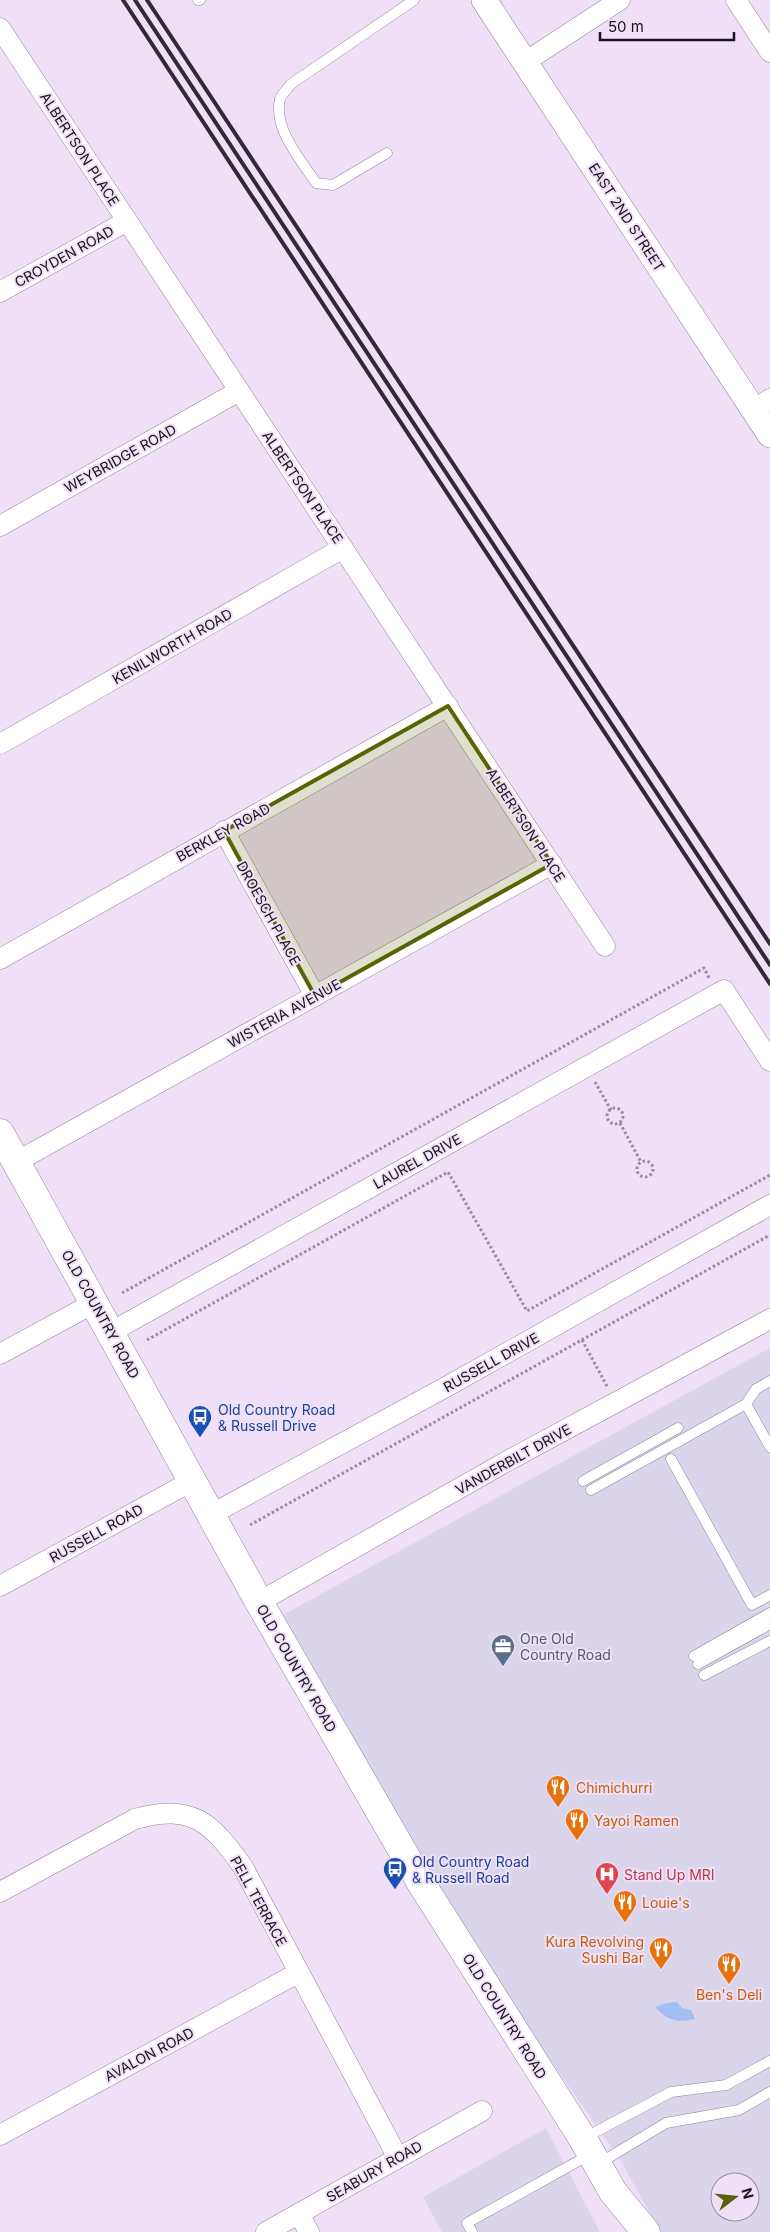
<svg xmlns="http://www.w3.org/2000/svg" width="770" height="2232" viewBox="0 0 770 2232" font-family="Inter,sans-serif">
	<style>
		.commercial { fill: #dad5eb; fill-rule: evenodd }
		.water { fill: #a2bef4 }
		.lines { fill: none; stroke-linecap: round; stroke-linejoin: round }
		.service-casing { stroke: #928499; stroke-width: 11 }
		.minor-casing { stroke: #928499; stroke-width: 21 }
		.tertiary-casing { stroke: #928499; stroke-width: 26 }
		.primary-casing { stroke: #928499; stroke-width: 29 }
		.path { stroke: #978c9d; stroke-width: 3; stroke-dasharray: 2.5 2.5; stroke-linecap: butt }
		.service { stroke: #fff; stroke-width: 10 }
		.minor { stroke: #fff; stroke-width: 20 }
		.tertiary { stroke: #fff; stroke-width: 25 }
		.primary { stroke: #fff; stroke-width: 28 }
		.rail { stroke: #312a34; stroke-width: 4 }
		.marked { fill: #586303; fill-opacity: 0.2; stroke: #586303; stroke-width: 4; stroke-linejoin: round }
		.labels { text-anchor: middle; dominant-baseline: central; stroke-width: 4; stroke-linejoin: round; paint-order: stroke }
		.street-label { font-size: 14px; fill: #19141c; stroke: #efe0f8 }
		.transit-label { font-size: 14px; fill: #164399; stroke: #efe0f8; text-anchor: start }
		.service-label { font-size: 14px; fill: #4e5e75; stroke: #efe0f8; text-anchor: start }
		.food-label { font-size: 14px; fill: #c56008; stroke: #efe0f8; text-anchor: start }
		.health-label { font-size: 14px; fill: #be3a42; stroke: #efe0f8; text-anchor: start }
	</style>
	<rect width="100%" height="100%" fill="#efe0f8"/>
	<g class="commercial">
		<path d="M770,1348V2232H660L621,2161L475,1953L270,1622ZM720,2182H750V2212H720Z"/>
		<polygon points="546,2128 600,2232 442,2232 423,2197"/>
	</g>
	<path class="water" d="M677,2002L682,2008L691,2010L695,2019C678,2023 668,2021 655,2007L666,2003Z"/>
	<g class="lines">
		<g class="service-casing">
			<g id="service">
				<polyline points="198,0 200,0"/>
				<path d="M387,153L333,185L316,183C301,160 273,129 280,99C281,94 288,89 291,84L414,0"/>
				<polyline points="746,1404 770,1447"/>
				<polyline points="671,1459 752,1605 770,1595"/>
				<polyline points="583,1481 678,1428"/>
				<polyline points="591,1490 746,1404 756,1389 770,1381"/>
				<polyline points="694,1656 770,1613"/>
				<polyline points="698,1664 770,1624"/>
				<polyline points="704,1675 770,1641"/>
				<polyline points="584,2138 671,2092 726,2085 770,2061"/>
				<polyline points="598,2164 666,2123 739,2110 770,2092"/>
				<polyline points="472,2232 467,2223 591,2154"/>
			</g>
		</g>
		<g class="minor-casing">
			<g id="minor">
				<polyline points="736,0 770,52"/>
				<polyline points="0,28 605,946"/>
				<polyline points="525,62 620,0"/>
				<polyline points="0,292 127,221"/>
				<polyline points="754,410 770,399"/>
				<polyline points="0,526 239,391"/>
				<polyline points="0,744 343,548"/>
				<polyline points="224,831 315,996"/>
				<polyline points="0,959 448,706"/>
				<polyline points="16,1162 552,864"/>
				<polyline points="111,1332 724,990 770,1061"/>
				<polyline points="0,1354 94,1303"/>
				<polyline points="210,1515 446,1387 770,1205"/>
				<polyline points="0,1586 192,1481"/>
				<polyline points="259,1602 511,1459 770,1319"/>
				<path d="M0,1892L135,1819C192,1803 211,1822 243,1867L398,2158"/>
				<polyline points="0,2135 298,1973"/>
				<polyline points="299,2214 309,2232"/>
				<polyline points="266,2232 482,2111"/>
			</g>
		</g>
		<g class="tertiary-casing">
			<polyline id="tertiary" points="484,0 770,435"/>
		</g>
		<g class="primary-casing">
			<polyline id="primary" points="0,1133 259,1602 421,1883 583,2139 613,2192 646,2232"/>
		</g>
		<g class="path">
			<polyline points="595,1082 611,1110"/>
			<circle cx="615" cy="1116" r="8"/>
			<polyline points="620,1123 641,1162"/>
			<circle cx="645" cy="1169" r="8"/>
			<polyline points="122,1293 704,968 709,978"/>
			<polyline points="147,1340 448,1172 527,1311 770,1175"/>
			<polyline points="582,1340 608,1388"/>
			<polyline points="250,1525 770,1235"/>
		</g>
		<use href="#service" class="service"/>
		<use href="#minor" class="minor"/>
		<use href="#tertiary" class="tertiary"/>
		<use href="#primary" class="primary"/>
		<g class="rail">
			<polyline points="123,0 770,984"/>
			<polyline points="135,0 770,965"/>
			<polyline points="147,0 770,944"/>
		</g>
	</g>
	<path class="marked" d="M448,706L552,864L315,996L224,831Z"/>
	<defs>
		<g id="bus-pin" transform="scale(1.25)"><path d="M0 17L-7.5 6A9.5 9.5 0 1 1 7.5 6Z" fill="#1a4fb4" stroke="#efe0f8"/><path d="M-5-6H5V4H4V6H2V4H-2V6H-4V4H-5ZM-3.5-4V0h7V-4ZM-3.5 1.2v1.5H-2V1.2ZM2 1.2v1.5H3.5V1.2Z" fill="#fff"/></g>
		<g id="office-pin" transform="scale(1.25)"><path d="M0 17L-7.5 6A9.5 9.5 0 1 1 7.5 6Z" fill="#5c6f8a" stroke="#efe0f8"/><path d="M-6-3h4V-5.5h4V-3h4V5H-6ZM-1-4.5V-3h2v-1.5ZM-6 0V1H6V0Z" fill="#fff"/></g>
		<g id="restaurant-pin" transform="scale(1.25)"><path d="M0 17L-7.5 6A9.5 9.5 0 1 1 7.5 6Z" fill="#e8710a" stroke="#efe0f8"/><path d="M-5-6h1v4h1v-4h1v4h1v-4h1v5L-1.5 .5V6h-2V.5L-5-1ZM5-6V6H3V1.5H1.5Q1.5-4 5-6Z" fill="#fff"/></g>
		<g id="hospital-pin" transform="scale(1.25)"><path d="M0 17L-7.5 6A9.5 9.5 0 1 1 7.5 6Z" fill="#e0444e" stroke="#efe0f8"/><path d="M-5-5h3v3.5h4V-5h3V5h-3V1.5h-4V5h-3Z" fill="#fff"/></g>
	</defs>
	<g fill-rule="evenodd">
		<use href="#bus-pin" x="200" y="1417"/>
		<use href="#office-pin" x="503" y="1646"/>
		<use href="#restaurant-pin" x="558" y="1787"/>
		<use href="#restaurant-pin" x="577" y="1820"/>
		<use href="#bus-pin" x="395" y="1869"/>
		<use href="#hospital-pin" x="607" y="1874"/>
		<use href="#restaurant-pin" x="625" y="1902"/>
		<use href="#restaurant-pin" x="661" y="1949"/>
		<use href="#restaurant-pin" x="729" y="1964"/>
	</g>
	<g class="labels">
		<g class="street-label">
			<text transform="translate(80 149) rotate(57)">ALBERTSON PLACE</text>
			<text transform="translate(627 217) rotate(57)">EAST 2ND STREET</text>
			<text transform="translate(64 256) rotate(-29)">CROYDEN ROAD</text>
			<text transform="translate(120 458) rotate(-29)">WEYBRIDGE ROAD</text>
			<text transform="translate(303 487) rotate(56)">ALBERTSON PLACE</text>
			<text transform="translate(172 646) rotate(-30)">KENILWORTH ROAD</text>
			<text transform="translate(526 825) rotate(57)">ALBERTSON PLACE</text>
			<text transform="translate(223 832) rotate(-29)">BERKLEY ROAD</text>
			<text transform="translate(269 913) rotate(61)">DROESCH PLACE</text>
			<text transform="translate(284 1013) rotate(-29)">WISTERIA AVENUE</text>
			<text transform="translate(417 1161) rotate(-29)">LAUREL DRIVE</text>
			<text transform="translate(101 1314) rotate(61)">OLD COUNTRY ROAD</text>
			<text transform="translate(491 1362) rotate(-29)">RUSSELL DRIVE</text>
			<text transform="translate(513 1459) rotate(-29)">VANDERBILT DRIVE</text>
			<text transform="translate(96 1533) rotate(-29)">RUSSELL ROAD</text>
			<text transform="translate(297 1668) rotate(60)">OLD COUNTRY ROAD</text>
			<text transform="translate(259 1901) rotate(61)">PELL TERRACE</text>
			<text transform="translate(505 2016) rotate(58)">OLD COUNTRY ROAD</text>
			<text transform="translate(149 2054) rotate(-28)">AVALON ROAD</text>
			<text transform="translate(374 2171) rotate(-30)">SEABURY ROAD</text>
		</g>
		<g class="transit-label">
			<text x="218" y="1409">Old Country Road<tspan x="218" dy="16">&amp; Russell Drive</tspan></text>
			<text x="412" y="1861">Old Country Road<tspan x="412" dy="16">&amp; Russell Road</tspan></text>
		</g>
		<g class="service-label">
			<text x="520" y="1638">One Old<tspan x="520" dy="16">Country Road</tspan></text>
		</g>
		<g class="food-label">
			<text x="576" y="1787">Chimichurri</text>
			<text x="594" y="1820">Yayoi Ramen</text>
			<text x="642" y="1902">Louie's</text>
			<text x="644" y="1941" text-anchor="end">Kura Revolving<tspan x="644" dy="16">Sushi Bar</tspan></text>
			<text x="729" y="1994" text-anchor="middle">Ben's Deli</text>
		</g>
		<g class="health-label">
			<text x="624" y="1874">Stand Up MRI</text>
		</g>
	</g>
	<g transform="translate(735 2197) rotate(74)"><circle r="24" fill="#efe0f8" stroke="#998ea0"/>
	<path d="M0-4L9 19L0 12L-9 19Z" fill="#586303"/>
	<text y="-8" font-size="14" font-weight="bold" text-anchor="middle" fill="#19141c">N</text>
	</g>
	<path d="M600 32v8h134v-8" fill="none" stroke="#19141c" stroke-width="2.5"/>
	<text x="608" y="32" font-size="15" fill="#19141c" stroke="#efe0f8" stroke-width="4" paint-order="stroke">50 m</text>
</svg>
